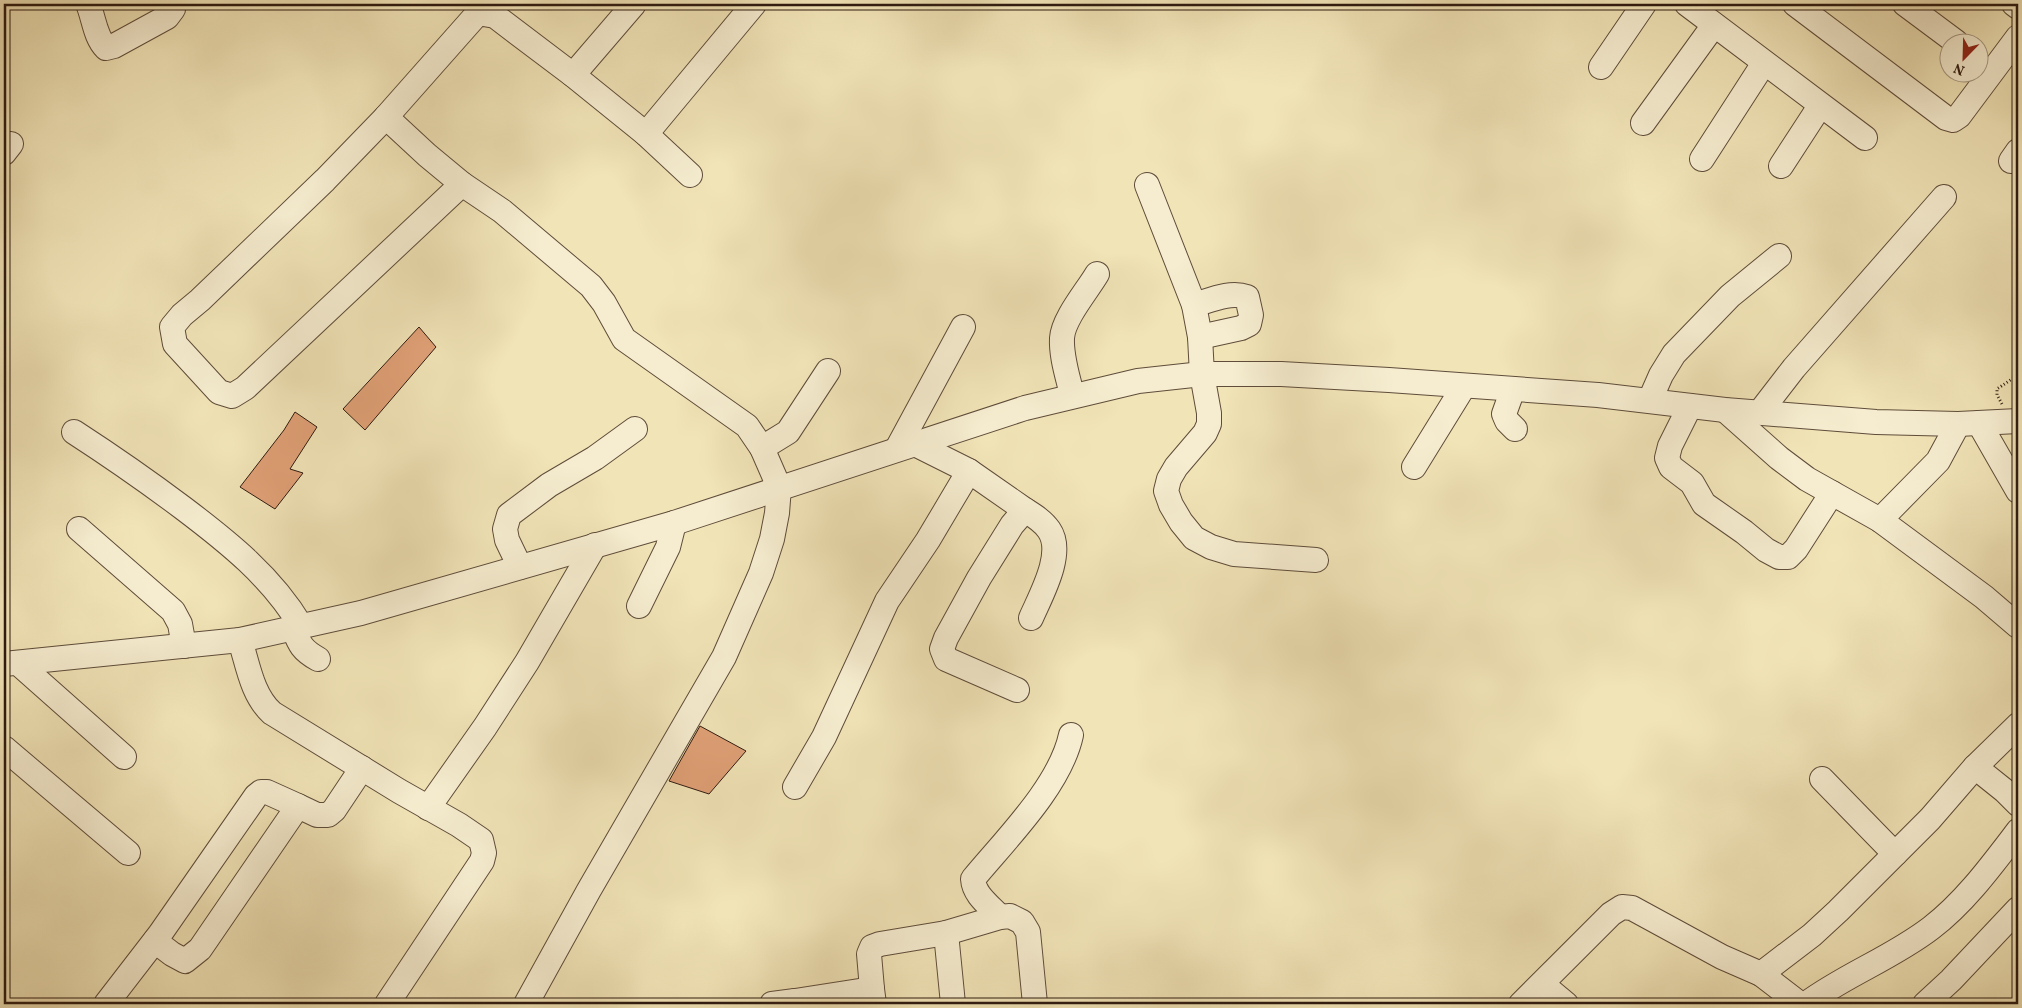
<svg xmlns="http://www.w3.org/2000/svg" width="2022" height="1008" viewBox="0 0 2022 1008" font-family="Vollkorn,serif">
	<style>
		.building { fill: #e0a076; stroke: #2e1a10 }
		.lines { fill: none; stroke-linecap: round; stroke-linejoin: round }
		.minor-casing { stroke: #5f4c3a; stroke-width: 26 }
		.path { stroke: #2e1a10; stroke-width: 3; stroke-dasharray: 1 2.5; stroke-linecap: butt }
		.minor { stroke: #f6edd0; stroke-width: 24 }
	</style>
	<rect width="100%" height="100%" fill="#f1e4b7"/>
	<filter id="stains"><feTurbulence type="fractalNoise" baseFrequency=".004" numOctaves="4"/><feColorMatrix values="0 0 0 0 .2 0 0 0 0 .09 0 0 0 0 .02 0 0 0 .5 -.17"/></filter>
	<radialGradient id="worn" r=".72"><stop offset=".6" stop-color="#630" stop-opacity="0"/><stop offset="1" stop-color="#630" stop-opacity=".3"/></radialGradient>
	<g class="building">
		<polygon points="419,327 436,347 365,430 343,409"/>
		<polygon points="295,412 317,427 290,469 303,473 275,509 240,487 284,430"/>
		<polygon points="700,726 746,751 709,794 669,781"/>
	</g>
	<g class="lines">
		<g class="minor-casing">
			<g id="minor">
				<path d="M88,4C94,18 95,37 106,48L114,46L167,17L173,9L171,4"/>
				<polyline points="1687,4 1865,138"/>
				<polyline points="1795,4 1946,118 1953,120 1959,116 2018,37"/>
				<polyline points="1905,4 1956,42"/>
				<polyline points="2014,4 2018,7"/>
				<polyline points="1601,67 1644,4"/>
				<polyline points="573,75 634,4"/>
				<polyline points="386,117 427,155 462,184"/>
				<polyline points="1643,123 1714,25"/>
				<polyline points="646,134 754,4"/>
				<polyline points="4,153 11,144"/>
				<polyline points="1702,159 1764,63"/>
				<polyline points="2011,161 2018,151"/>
				<polyline points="1781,166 1820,106"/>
				<polyline points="1147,185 1194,305 1200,337 1202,374 1209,413 1209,424 1205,433 1176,467 1169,479 1166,491 1171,505 1181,522 1194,538 1211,547 1234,554 1316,560"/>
				<path d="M1194,305C1211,300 1230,291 1247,297L1251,315L1249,324L1241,328L1200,337"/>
				<polyline points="1513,389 1504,414 1507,421 1515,429"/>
				<path d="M1072,395C1068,377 1061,357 1062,338C1063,319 1087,291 1097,274"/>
				<polyline points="1650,400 1661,375 1674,354 1730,296 1779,256"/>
				<polyline points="1690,406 1670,446 1667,458 1671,467 1692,483 1704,504 1744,532 1766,550 1779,557 1788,557 1796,549 1832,493"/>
				<polyline points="1725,410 1779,458 1807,479 1880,520 1984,597 2018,626"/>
				<polyline points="1760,412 1794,368 1944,197"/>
				<polyline points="1979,423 2018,491"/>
				<path d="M74,432C111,456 147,481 183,508C228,542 272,577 301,626"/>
				<polyline points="913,443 969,471 1025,510 1012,525 979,578 946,638 942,649 946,659 1017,690"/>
				<polyline points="762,448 788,432 828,371"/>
				<polyline points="897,449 963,327"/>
				<polyline points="1414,467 1464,386"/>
				<path d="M1025,510C1033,515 1043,521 1049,530C1065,553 1041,595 1031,618"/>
				<polyline points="1880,520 1938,461 1958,424"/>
				<polyline points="79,529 173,611 180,624 184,646"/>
				<polyline points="520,567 507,540 505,529 509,515 549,485 595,458 635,429"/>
				<polyline points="639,606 668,547 674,523"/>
				<path d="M293,628C300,645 302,650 318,659"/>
				<path d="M240,640C248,665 252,695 272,713L399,791L459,825L481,840L484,853L482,861L387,1004"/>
				<polyline points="18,663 124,757"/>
				<polyline points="4,664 240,640 361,613 674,523 1025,408 1138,381 1202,374 1281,374 1389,380 1598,395 1725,410 1876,422 1958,424 2018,421"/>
				<polyline points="4,748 128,853"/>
				<polyline points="1975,767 2005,791 2018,804"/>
				<polyline points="1822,779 1895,854"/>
				<polyline points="795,787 824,737 887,601 928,540 969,471"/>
				<polyline points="428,808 485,727 527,662 595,545"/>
				<path d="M1000,917C989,905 974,895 973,879C1006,839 1060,786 1071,735"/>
				<polyline points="946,933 953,1004"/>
				<polyline points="155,941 172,954 185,961 200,949 298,806 317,815 328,815 334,810 362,768"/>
				<polyline points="1761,974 1812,935 1838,911 1930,819 1975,767 2018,725"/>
				<polyline points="1542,984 1566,1004"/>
				<polyline points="872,989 869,954 872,947 880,944 946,933 1000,917 1010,916 1022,922 1028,932 1035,1004"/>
				<polyline points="795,1001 872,989 874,1004"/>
				<polyline points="106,1004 160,934 256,796 261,792 267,792 298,806"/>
				<polyline points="526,1004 589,890 724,657 761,573 772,539 777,513 779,487 762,448 747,426 624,339 604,303 591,286 502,211 462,184 245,388 232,396 219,392 175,344 172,327 182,315 200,300 325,180 386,117 478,13 495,16 573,75 646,134 690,175"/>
				<polyline points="772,1004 795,1001 796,1004"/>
				<polyline points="1521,1004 1611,914 1622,907 1632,908 1722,957 1761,974 1800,1004"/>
				<path d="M1806,1004C1845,975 1892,958 1931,928C1965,902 1992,865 2018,831"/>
				<polyline points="1925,1004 1951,980 2018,909"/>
			</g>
		</g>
		<polyline class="path" points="2002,404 1997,395 1997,389 2018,375"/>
		<use href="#minor" class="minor"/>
	</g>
	<rect width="2022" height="1008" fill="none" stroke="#f1e4b7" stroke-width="20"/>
	<rect x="5" y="5" width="2012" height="998" fill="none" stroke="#2e1a10" stroke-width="2.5"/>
	<rect x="10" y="10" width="2002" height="988" fill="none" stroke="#2e1a10"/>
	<g transform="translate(1964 58) rotate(203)"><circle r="24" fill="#f6edd0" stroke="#a69983"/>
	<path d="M0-4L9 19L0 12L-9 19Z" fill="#8f2418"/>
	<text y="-8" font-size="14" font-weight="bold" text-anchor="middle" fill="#2e1a10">N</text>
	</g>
	<rect width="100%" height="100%" filter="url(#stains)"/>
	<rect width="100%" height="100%" fill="url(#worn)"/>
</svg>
